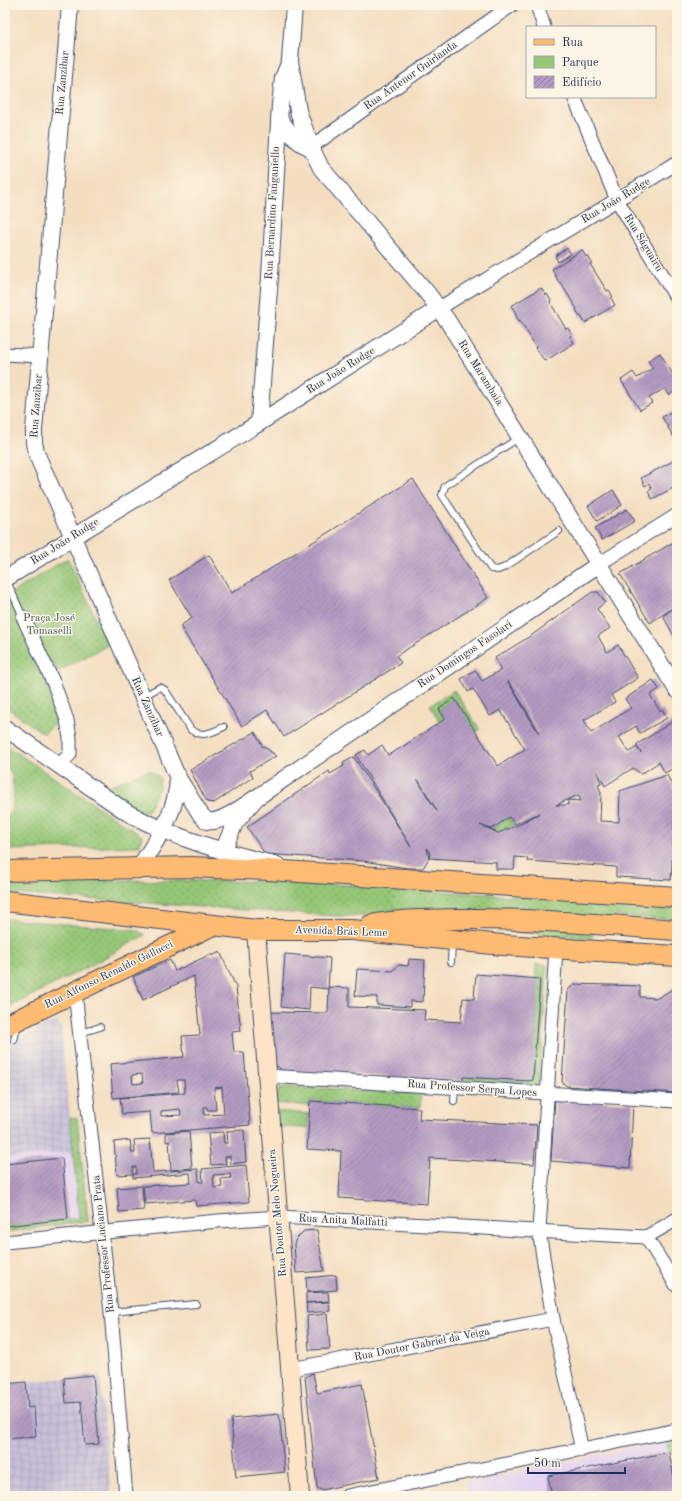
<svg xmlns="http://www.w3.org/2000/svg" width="682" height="1501" viewBox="0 0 682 1501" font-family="'Old Standard TT',serif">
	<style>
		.built { fill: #e5d3f1 }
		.industrial { fill: url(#industrial-grid) }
		.green { fill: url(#green-dots); stroke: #587b6a }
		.building { fill: url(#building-hatch); fill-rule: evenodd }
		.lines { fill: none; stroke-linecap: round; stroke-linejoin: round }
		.service-casing { stroke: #3c496d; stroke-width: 8 }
		.minor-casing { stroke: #3c496d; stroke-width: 15 }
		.tertiary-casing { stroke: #3c496d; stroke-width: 18 }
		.secondary-casing { stroke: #3c496d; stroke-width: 20 }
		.primary-casing { stroke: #3c496d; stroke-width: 22 }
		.service { stroke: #fff; stroke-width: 6 }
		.minor { stroke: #fff; stroke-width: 13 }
		.tertiary { stroke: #fff; stroke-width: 16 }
		.secondary { stroke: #ffe4c6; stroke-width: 18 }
		.primary { stroke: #ffbb71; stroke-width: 20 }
		.labels { text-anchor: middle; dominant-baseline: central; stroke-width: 3; stroke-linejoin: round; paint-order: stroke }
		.street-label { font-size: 11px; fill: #1b2f5e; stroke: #fcf5e5 }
		.park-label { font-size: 11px; fill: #3a5564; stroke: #fcf5e5 }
	</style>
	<defs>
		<pattern id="industrial-grid" width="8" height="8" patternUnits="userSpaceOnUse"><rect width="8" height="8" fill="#c7c0d9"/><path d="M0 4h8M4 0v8" fill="none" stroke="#aaa5bd"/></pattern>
		<pattern id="green-dots" width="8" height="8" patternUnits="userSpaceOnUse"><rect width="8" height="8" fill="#96c777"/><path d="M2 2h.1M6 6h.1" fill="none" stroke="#7aa265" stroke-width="1.8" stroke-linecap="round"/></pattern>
		<pattern id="building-hatch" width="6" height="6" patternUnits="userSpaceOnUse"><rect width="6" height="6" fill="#b49ac2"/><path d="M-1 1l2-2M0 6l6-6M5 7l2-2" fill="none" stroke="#927ea1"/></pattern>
	</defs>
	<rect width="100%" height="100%" fill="#fcf5e5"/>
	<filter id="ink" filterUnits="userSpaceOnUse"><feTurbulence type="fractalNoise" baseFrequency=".025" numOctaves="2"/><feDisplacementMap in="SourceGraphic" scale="8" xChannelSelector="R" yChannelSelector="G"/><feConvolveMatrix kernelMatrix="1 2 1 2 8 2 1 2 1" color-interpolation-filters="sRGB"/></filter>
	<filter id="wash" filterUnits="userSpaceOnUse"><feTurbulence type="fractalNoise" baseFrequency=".012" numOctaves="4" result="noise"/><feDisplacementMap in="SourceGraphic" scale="16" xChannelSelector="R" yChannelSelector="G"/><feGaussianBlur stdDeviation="0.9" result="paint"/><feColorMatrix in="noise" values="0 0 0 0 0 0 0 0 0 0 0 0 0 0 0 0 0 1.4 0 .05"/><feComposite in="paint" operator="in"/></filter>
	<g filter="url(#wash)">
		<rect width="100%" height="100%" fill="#f4dec0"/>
		<g class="built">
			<polygon points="73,1152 79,1218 5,1226 5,1158"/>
			<polygon points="666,1441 677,1496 468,1496 465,1483"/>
		</g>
		<g class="industrial">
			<polygon points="57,1022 61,1027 73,1152 5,1158 5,1048 48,1023"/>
			<polygon points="100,1375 111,1496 5,1496 5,1384"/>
		</g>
		<g class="green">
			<polygon points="68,558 108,645 45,678 59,719 44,734 5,706 5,597"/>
			<polygon points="454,690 480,730 476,732 454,699 439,709 445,719 440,723 430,705"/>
			<polygon points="5,745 142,836 139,846 5,850 5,820 12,809 14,793 12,776 5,760"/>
			<polygon points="149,770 160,778 159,787 148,811 139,811 114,797 108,786"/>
			<polygon points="509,817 515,824 498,833 492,829"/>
			<polygon points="14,876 108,880 302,882 677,907 677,920 614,916 594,929 592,938 514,932 482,922 478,916 336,916 11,894"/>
			<polygon points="5,919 137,930 145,935 88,967 5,1009"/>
			<polygon points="536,964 547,965 540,1080 534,1086 463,1081 463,1077 529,1081"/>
			<polygon points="295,1087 421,1094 420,1108 311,1101 310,1106 275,1103 279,1088"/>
			<polygon points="275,1111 309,1114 308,1128 278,1127"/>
			<polygon points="77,1117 88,1221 5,1232 5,1226 79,1218 70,1118"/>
			<polygon points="677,1439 677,1451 669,1452 666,1441"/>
		</g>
		<g id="blocks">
			<g class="building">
				<polygon points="567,248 571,254 558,262 555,256"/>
				<polygon points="582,250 586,257 588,256 592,263 590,264 607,291 609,290 613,297 611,298 615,305 585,323 581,316 580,317 576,310 577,309 560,282 559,283 552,269"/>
				<polygon points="541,288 546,295 547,294 551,301 550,302 566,329 568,328 572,335 570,336 574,343 545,361 535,348 536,347 520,320 519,321 515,314 516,313 511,306"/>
				<polygon points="660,353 677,381 677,390 669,395 665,388 649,398 652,403 640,410 621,380 633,372 637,378 653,368 648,361"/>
				<polygon points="677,409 677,443 662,417"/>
				<polygon points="677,459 677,486 652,499 648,491 652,489 649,483 645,486 641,478"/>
				<polygon points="413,479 488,598 396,656 401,663 284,737 267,710 242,726 180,626 192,618 169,580 209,555 232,593"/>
				<polygon points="613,490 622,505 597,521 588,506"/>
				<polygon points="627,509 635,521 602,540 595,528"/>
				<polygon points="677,540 677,605 650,623 620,574"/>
				<path d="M592,592H598L605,602L597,609L610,628L598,636L607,652L618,645L638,678L611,695L615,702L584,720L591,733L631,708L625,699L653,680L659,689L650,695L660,711L662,709L667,718L640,733L636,726L619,737L629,752L637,747L641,753L636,745L675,720L677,723V766L665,773L659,762L641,774L633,768L605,786L597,771L601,784L598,785L601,792L600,821L619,822L620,791L667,775L677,796V804H675L671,880L616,877V867L527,861L528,858L515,857L514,869H496V862L429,858L430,853L427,848L429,858L423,868H407L363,861L265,854L247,827L329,771L330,774L344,766L343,763L354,757L411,847L356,755L365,750L368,755L382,745L388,755L399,749L445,719L439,709L454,698L498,766L525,749L500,710L490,716L473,689L468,692L461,679L475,670L482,681L501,670L495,658L532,635ZM507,680L511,685L539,732H538ZM418,780L437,811L429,799ZM578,795L581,801L568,800V805H556ZM540,813L518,825L498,833L480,825L492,829L509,817L515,824Z"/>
				<polygon points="677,606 677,637 675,638 663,616"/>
				<polygon points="255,732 263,747 264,746 276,756 250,771 253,777 214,803 207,802 190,770"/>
				<path d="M220,952L236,987L241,1031L232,1032L234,1052H244L250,1125L152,1133L150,1112L122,1114L120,1098L185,1093L184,1080H177L179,1092L113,1098L110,1064L184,1057L182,1036L200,1035L194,976L143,1000L133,977L170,960L175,971L211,954L212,956ZM142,1074L143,1083L133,1084L132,1075ZM222,1087L224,1114L204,1115V1107H207V1110H216L214,1088ZM180,1109L181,1115L161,1116V1111Z"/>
				<polygon points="285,954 330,958 328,989 310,987 309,1010 281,1007"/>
				<polygon points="409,959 425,960 423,1002 410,1001 410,1007 377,1005 377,997 355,996 357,969 392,971 399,965 408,966"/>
				<polygon points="476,974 540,979 533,1080 529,1081 463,1077 463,1081 283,1071 272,1062 269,1012 328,1013 329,987 349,988 349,1007 425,1010 424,1020 461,1022 463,998 474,999"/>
				<polygon points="574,984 640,986 640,997 658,998 677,986 677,1093 567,1086 562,1082 568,990"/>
				<polygon points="555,1099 633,1103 630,1168 551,1161"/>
				<polygon points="310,1101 420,1108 419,1119 537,1125 534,1164 430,1158 427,1204 339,1198 341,1151 307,1149"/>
				<polygon points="244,1130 246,1162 231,1164 230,1156 225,1157 226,1164 211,1165 208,1133 223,1132 224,1143 228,1143 227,1131"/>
				<polygon points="189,1131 192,1168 171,1170 169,1141 166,1142 166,1133"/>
				<path d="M150,1139L153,1172L198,1169L199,1182H203L202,1169L246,1165L249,1202L196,1206L195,1200L145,1204L143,1186L191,1183L190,1173L133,1178V1174H136V1167H133V1174L117,1175L114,1142L130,1140L132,1153H135L134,1140ZM230,1174L231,1178L221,1179L222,1187L214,1188L213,1175Z"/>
				<polygon points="62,1158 68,1219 5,1226 5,1164"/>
				<polygon points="142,1186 144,1210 119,1212 117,1188"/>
				<polygon points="317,1230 324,1271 296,1273 294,1244 296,1239 304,1231"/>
				<polygon points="336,1275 337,1290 307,1292 306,1278"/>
				<polygon points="328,1292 329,1301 306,1303 306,1293"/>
				<polygon points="329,1302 330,1311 307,1313 306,1303"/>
				<polygon points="327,1314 330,1349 309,1350 307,1316"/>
				<polygon points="313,1373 317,1393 362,1384 379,1478 321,1490 317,1488 305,1377"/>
				<polygon points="93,1375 99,1444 85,1445 81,1402 66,1403 64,1378"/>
				<polygon points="26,1382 28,1408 34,1407 36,1436 5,1439 5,1384"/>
				<polygon points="279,1414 285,1472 236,1477 231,1419"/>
				<polygon points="669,1452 677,1494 665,1496 552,1496 548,1476"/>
			</g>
		</g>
	</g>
	<g filter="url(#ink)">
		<use href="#blocks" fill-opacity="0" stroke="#3c496d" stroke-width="1"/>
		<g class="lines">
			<g class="service-casing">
				<g id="service">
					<polyline points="520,437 445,486 442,495 491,569 498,570 505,567 559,531"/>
					<polyline points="6,579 23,617"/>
					<path d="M144,696L160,687L165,690L191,730C203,738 212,732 224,727"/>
					<polyline points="451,962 452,943"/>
					<polyline points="80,1033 100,1027"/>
					<polyline points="14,1040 18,1024"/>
					<polyline points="454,1101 455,1088"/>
					<polyline points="111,1312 196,1304"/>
				</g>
			</g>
			<g class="minor-casing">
				<g id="minor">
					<polyline points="537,5 544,27"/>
					<polyline points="574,97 617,200 677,299"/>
					<polyline points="311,147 512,5"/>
					<polyline points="438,309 677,163"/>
					<polyline points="5,354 41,356"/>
					<polyline points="599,564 677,515"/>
					<polyline points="23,617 54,684 67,720 70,738 70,754 59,766"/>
					<polyline points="556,948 539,1231 553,1319 582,1450"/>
					<polyline points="75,992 111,1312 126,1496"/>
					<polyline points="267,1076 677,1101"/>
					<polyline points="646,1237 677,1286"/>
					<polyline points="5,1242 218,1221 279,1217 646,1237 677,1219"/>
					<polyline points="291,1369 553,1319"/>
					<polyline points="347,1496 677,1430"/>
				</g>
			</g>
			<g class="tertiary-casing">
				<g id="tertiary">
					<path d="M70,5L34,430V443L37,455L178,778L201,815L207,821C221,824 243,806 256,798"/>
					<polyline points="290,61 298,111 311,147 321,168 428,294 447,320 677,690"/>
					<path d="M279,119C287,129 298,145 311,147"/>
					<polyline points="259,423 270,276 280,105 283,78 290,61 294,5"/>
					<polyline points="5,579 259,423 438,309"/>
					<path d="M5,728L128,813C174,838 226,853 277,865"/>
					<polyline points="223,851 235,823 256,798 599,564"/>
					<path d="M139,868C157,839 177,813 178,778"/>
				</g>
			</g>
			<g class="secondary-casing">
				<polyline id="secondary" points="256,930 300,1496"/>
			</g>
			<g class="primary-casing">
				<g id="primary">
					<polyline points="5,871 190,867 269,870 677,897"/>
					<polyline points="5,901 256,930 352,930 503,945 677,956"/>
					<path d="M371,925C400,919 429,920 459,919C532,918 605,925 677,930"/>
					<polyline points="5,1026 213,925"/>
				</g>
			</g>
			<use href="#service" class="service"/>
			<use href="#minor" class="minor"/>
			<use href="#tertiary" class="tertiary"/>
			<use href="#secondary" class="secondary"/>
			<use href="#primary" class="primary"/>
		</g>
	</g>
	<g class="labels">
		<g class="street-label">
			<text transform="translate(411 76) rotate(-35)">Rua Antenor Guirlanda</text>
			<text transform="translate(63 83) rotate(-85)">Rua Zanzibar</text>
			<text transform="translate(616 201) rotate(-31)">Rua João Rudge</text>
			<text transform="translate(273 213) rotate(-87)">Rua Bernardino Fanganiello</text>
			<text transform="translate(643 243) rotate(59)">Rua Ságuairu</text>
			<text transform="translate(341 371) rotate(-32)">Rua João Rudge</text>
			<text transform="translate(480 373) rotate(58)">Rua Marambaia</text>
			<text transform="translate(37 406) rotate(-86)">Rua Zanzibar</text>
			<text transform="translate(65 542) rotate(-32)">Rua João Rudge</text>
			<text transform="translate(465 655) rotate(-34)">Rua Domingos Fasolari</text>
			<text transform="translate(147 707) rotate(66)">Rua Zanzibar</text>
			<text transform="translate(341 932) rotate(2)">Avenida Brás Leme</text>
			<text transform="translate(109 975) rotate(-26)">Rua Alfonso Renaldo Gallucci</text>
			<text transform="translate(472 1089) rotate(4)">Rua Professor Serpa Lopes</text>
			<text transform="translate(278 1213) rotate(-95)">Rua Doutor Melo Nogueira</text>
			<text transform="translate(343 1221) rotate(3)">Rua Anita Malfatti</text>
			<text transform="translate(104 1244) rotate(-96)">Rua Professor Luciano Prata</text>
			<text transform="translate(422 1345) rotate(-11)">Rua Doutor Gabriel da Veiga</text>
		</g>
		<g class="park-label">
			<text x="49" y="618">Praça José<tspan x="49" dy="13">Tomaselli</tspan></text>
		</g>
	</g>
	<rect width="682" height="1501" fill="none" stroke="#fcf5e5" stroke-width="20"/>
	<rect x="526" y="26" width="130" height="72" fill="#fcf5e5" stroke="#a2a6af"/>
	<rect x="534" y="39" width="20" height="6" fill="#ffbb71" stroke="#a2a6af"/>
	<text x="562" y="46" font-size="12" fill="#1b2f5e">Rua</text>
	<rect x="534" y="56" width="20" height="12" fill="#96c777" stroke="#a2a6af"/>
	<text x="562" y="66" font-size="12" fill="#1b2f5e">Parque</text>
	<rect x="534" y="76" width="20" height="12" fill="url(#building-hatch)" stroke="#a2a6af"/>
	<text x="562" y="86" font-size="12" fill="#1b2f5e">Edifício</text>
	<path d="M528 1467v6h97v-6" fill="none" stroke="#1b2f5e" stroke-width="2"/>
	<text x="534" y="1467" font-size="12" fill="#1b2f5e" stroke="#fcf5e5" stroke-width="3" paint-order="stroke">50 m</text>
</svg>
